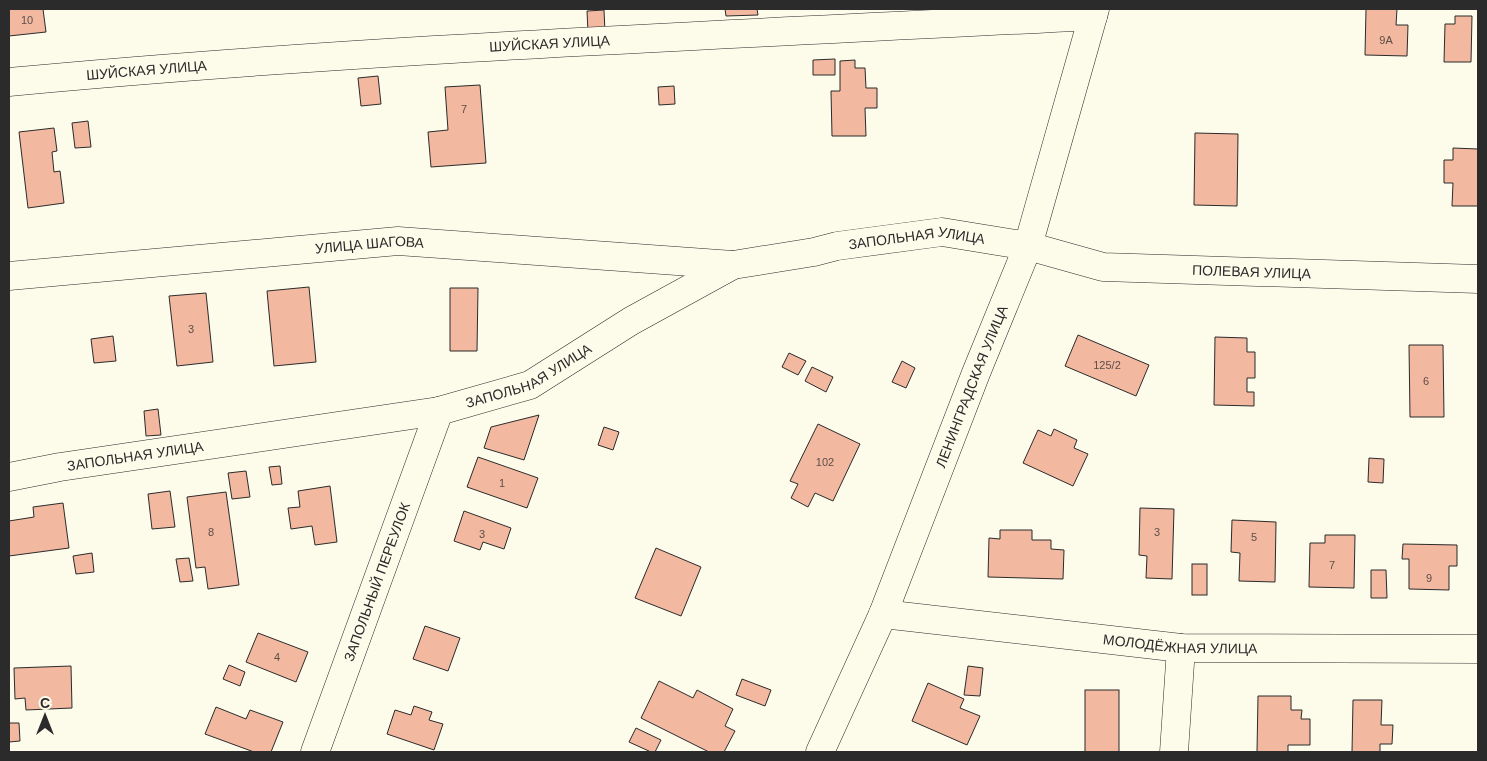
<svg xmlns="http://www.w3.org/2000/svg" width="1487" height="761" viewBox="0 0 1487 761" font-family="Helvetica,sans-serif">
	<style>
		.building { fill: #f2b8a0; stroke: #2b2b2b }
		.lines { fill: none; stroke-linecap: round; stroke-linejoin: round }
		.minor-casing { stroke: #2b2b2b; stroke-width: 29 }
		.minor { stroke: #fdfbea; stroke-width: 28 }
		.labels { text-anchor: middle; dominant-baseline: central; stroke-width: 4; stroke-linejoin: round; paint-order: stroke }
		.number-label { font-size: 11px; fill: #5d4e48 }
		.street-label { font-size: 14px; fill: #2b2b2b; stroke: #fdfbea }
	</style>
	<rect width="100%" height="100%" fill="#fdfbea"/>
	<g class="building">
		<polygon points="9,9 43,9 46,32 9,36"/>
		<polygon points="725,9 757,9 758,15 726,16"/>
		<polygon points="1366,9 1397,9 1396,25 1408,25 1407,56 1365,55"/>
		<polygon points="604,10 605,32 588,32 587,11"/>
		<polygon points="1455,16 1472,16 1471,62 1444,62 1445,24 1455,24"/>
		<polygon points="835,59 835,75 813,75 813,60"/>
		<polygon points="855,60 855,68 865,68 866,88 877,88 877,108 865,108 866,136 832,136 831,91 840,91 840,61"/>
		<polygon points="378,76 381,104 361,106 358,78"/>
		<polygon points="480,85 486,163 431,167 428,132 448,130 445,87"/>
		<polygon points="674,86 675,104 659,105 658,87"/>
		<polygon points="88,121 91,147 75,148 72,123"/>
		<polygon points="54,128 57,151 52,152 54,172 60,171 64,203 28,208 19,132"/>
		<polygon points="1195,133 1238,134 1237,206 1194,205"/>
		<polygon points="1453,148 1478,149 1478,206 1452,206 1453,183 1444,183 1444,160 1453,160"/>
		<polygon points="309,287 316,362 274,366 267,291"/>
		<polygon points="450,288 478,288 477,351 450,351"/>
		<polygon points="206,293 213,362 177,366 169,296"/>
		<polygon points="1078,335 1149,365 1136,396 1065,366"/>
		<polygon points="113,336 116,361 94,363 91,339"/>
		<polygon points="1215,337 1247,338 1247,352 1255,352 1255,378 1247,378 1247,392 1254,392 1254,406 1214,405"/>
		<polygon points="1409,345 1443,345 1444,417 1410,417"/>
		<polygon points="789,353 806,361 798,375 782,367"/>
		<polygon points="902,361 915,368 906,388 892,382"/>
		<polygon points="812,367 833,377 826,392 805,381"/>
		<polygon points="158,409 161,435 146,436 144,411"/>
		<polygon points="539,415 524,460 484,448 491,427"/>
		<polygon points="818,424 860,444 833,501 815,493 808,507 791,498 798,484 790,481"/>
		<polygon points="604,427 619,432 613,450 598,445"/>
		<polygon points="1054,429 1077,440 1074,448 1088,454 1073,486 1023,463 1038,430 1051,436"/>
		<polygon points="478,457 538,478 527,508 467,487"/>
		<polygon points="1369,458 1384,459 1383,483 1368,482"/>
		<polygon points="280,466 282,484 272,485 269,467"/>
		<polygon points="246,471 250,497 232,499 228,473"/>
		<polygon points="330,486 337,542 315,545 312,526 291,529 288,508 300,507 298,491"/>
		<polygon points="170,491 175,527 152,529 148,494"/>
		<polygon points="226,492 239,585 208,589 205,567 196,568 187,497"/>
		<polygon points="63,503 69,548 9,556 9,521 34,517 33,507"/>
		<polygon points="1140,508 1174,509 1172,579 1146,578 1147,556 1139,555"/>
		<polygon points="464,511 511,528 504,549 483,542 480,550 454,541"/>
		<polygon points="1232,520 1276,522 1275,582 1239,581 1240,553 1231,552"/>
		<polygon points="1000,530 1032,530 1032,540 1051,540 1051,549 1064,550 1063,579 988,577 989,538 1000,539"/>
		<polygon points="1325,535 1355,535 1354,588 1309,587 1310,543 1325,543"/>
		<polygon points="1403,544 1457,545 1457,566 1449,566 1449,590 1409,589 1409,559 1402,559"/>
		<polygon points="656,548 701,567 681,616 635,598"/>
		<polygon points="92,553 94,572 76,574 73,556"/>
		<polygon points="189,558 193,581 180,582 176,559"/>
		<rect x="1192" y="564" width="15" height="31"/>
		<polygon points="1371,570 1386,570 1387,598 1371,598"/>
		<polygon points="425,626 460,638 448,671 413,659"/>
		<polygon points="258,633 308,652 296,682 246,662"/>
		<polygon points="229,665 245,672 240,686 223,679"/>
		<polygon points="71,666 72,708 26,710 25,698 15,699 14,668"/>
		<polygon points="968,666 983,668 980,696 964,695"/>
		<polygon points="742,679 771,690 765,706 736,695"/>
		<polygon points="659,681 693,698 697,690 733,709 725,726 735,731 724,752 709,752 641,718"/>
		<polygon points="928,683 964,699 960,708 980,716 967,745 912,721"/>
		<rect x="1085" y="690" width="34" height="62"/>
		<polygon points="1258,696 1291,696 1291,710 1302,710 1301,719 1310,719 1310,745 1288,745 1288,752 1257,752"/>
		<polygon points="1353,700 1382,700 1381,725 1393,725 1392,744 1380,744 1380,752 1352,752"/>
		<polygon points="414,706 432,712 429,720 443,724 434,750 387,734 395,710 411,715"/>
		<polygon points="216,707 246,719 250,710 283,722 271,752 254,752 205,734"/>
		<polygon points="9,723 19,723 20,741 9,742"/>
		<polygon points="636,728 661,740 655,752 651,752 629,742"/>
	</g>
	<g class="lines">
		<g class="minor-casing">
			<g id="minor">
				<path id="s1" d="M9,82C369,48 731,35 1093,16"/>
				<path id="s2" d="M9,276L398,241L733,265"/>
				<path id="s3" d="M9,477L60,467L439,411L530,385L631,321L733,265L814,252L837,246L942,232L1028,246L1103,267L1478,279"/>
				<path id="s4" d="M883,614L1181,648L1478,649"/>
				<path id="s5" d="M315,752L439,411"/>
				<path id="s6" d="M820,752L883,614L976,373L1028,246L1095,9"/>
				<polyline points="1174,752 1181,648"/>
			</g>
		</g>
		<use href="#minor" class="minor"/>
	</g>
	<g class="labels">
		<g class="number-label">
			<text x="27" y="20">10</text>
			<text x="1386" y="40">9А</text>
			<text x="464" y="109">7</text>
			<text x="191" y="329">3</text>
			<text x="1107" y="365">125/2</text>
			<text x="1426" y="381">6</text>
			<text x="825" y="462">102</text>
			<text x="502" y="483">1</text>
			<text x="211" y="532">8</text>
			<text x="1157" y="532">3</text>
			<text x="482" y="534">3</text>
			<text x="1254" y="537">5</text>
			<text x="1332" y="565">7</text>
			<text x="1429" y="578">9</text>
			<text x="277" y="657">4</text>
		</g>
		<g class="street-label">
			<text stroke="none"><textPath href="#s1" startOffset="542">ШУЙСКАЯ УЛИЦА</textPath></text>
			<text stroke="none"><textPath href="#s1" startOffset="138">ШУЙСКАЯ УЛИЦА</textPath></text>
			<text stroke="none"><textPath href="#s3" startOffset="952">ЗАПОЛЬНАЯ УЛИЦА</textPath></text>
			<text stroke="none"><textPath href="#s2" startOffset="362">УЛИЦА ШАГОВА</textPath></text>
			<text stroke="none"><textPath href="#s3" startOffset="1291">ПОЛЕВАЯ УЛИЦА</textPath></text>
			<text stroke="none"><textPath href="#s3" startOffset="532">ЗАПОЛЬНАЯ УЛИЦА</textPath></text>
			<text stroke="none"><textPath href="#s6" startOffset="396">ЛЕНИНГРАДСКАЯ УЛИЦА</textPath></text>
			<text stroke="none"><textPath href="#s3" startOffset="128">ЗАПОЛЬНАЯ УЛИЦА</textPath></text>
			<text stroke="none"><textPath href="#s5" startOffset="181">ЗАПОЛЬНЫЙ ПЕРЕУЛОК</textPath></text>
			<text stroke="none"><textPath href="#s4" startOffset="299">МОЛОДЁЖНАЯ УЛИЦА</textPath></text>
		</g>
	</g>
	<rect width="1487" height="761" fill="none" stroke="#2b2b2b" stroke-width="20"/>
	<g transform="translate(45 716)" stroke="#fdfbea" stroke-width="4" paint-order="stroke">
	<path d="M0-4L9 19L0 12L-9 19Z" fill="#2b2b2b"/>
	<text y="-8" font-size="14" font-weight="bold" text-anchor="middle" fill="#2b2b2b">С</text>
	</g>
</svg>
